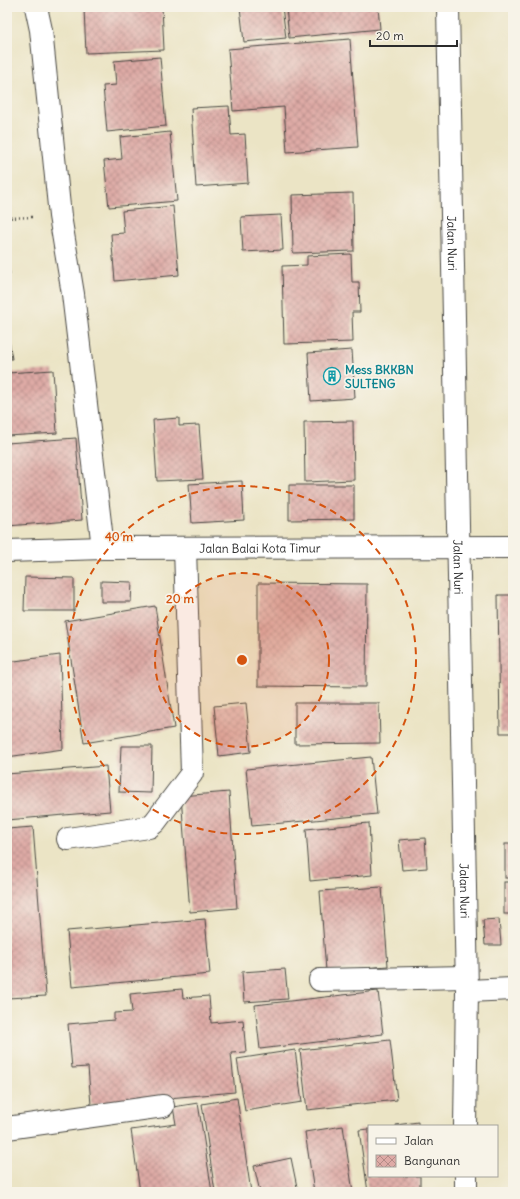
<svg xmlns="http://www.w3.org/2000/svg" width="520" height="1199" viewBox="0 0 520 1199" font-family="Delius,sans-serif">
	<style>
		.building { fill: url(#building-cross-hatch) }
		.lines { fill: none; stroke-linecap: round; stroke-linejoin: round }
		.minor-casing { stroke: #484742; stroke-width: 24 }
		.path { stroke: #484742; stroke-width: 2.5; stroke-dasharray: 1 3; stroke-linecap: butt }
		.minor { stroke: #fff; stroke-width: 22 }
		.ring { fill: none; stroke: #d5540f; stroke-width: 2; stroke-dasharray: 7 5 }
		.labels { text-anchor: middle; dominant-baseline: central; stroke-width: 3.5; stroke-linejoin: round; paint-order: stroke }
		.street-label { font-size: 12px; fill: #2b2b2b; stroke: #f7f3e8 }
		.culture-label { font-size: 12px; font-weight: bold; fill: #0d838f; stroke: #f7f3e8; text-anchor: start }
		.centre { fill: #d5540f; stroke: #f7f3e8; stroke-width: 2 }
		.ring-label { font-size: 12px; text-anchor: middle; font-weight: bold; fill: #d5540f; stroke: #f7f3e8; stroke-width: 3.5; stroke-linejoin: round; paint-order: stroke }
	</style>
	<defs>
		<pattern id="building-cross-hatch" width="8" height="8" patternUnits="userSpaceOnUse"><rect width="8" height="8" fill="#deaaa6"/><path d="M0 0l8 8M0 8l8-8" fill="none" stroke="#b48b87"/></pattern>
	</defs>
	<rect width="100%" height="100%" fill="#f7f3e8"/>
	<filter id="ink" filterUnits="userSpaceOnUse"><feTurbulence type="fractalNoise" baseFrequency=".025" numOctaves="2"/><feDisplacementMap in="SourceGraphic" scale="8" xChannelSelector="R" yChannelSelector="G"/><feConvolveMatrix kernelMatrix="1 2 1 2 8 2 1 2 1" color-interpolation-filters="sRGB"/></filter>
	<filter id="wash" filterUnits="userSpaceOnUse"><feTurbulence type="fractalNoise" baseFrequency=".012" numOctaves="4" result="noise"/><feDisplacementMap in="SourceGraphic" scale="16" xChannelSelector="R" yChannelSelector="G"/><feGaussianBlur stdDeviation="0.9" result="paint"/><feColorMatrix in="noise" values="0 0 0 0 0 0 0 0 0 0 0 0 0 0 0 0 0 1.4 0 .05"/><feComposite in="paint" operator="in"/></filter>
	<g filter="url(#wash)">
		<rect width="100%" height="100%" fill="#ebe4c5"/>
		<g id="blocks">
			<g class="building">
				<polygon points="95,7 162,7 164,50 86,53 84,9 95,9"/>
				<polygon points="240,7 282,7 286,38 244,42"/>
				<polygon points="286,7 378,7 380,29 289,38"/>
				<polygon points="350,39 358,147 287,152 284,107 233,111 228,49"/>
				<polygon points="160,57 166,126 107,132 103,86 116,85 114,61"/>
				<polygon points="229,106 231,135 245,134 248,183 196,187 191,108"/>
				<polygon points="170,132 177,201 109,207 104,161 122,159 120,137"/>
				<polygon points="353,193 354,251 293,253 292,195"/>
				<polygon points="173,206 179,275 115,281 111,234 124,233 122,211"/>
				<polygon points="281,215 283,250 243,252 241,217"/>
				<polygon points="351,254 352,282 359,282 360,312 352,312 353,342 284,344 282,266 307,265 307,256"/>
				<polygon points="7,255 8,255 10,275 7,276"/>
				<polygon points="7,327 12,359 7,359"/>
				<polygon points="352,350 355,398 311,401 308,353"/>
				<polygon points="53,370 57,433 7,436 7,373"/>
				<polygon points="179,418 179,426 199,425 203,479 157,481 153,420"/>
				<polygon points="353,421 354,480 305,482 304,422"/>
				<polygon points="76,438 82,520 7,526 7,443"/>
				<polygon points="242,481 244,520 192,523 189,484"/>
				<polygon points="289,485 354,485 354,519 289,520"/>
				<polygon points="25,577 74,578 74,611 24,611"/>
				<polygon points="101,581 132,582 131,602 101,602"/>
				<polygon points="258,583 367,584 366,687 258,686"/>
				<polygon points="498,595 513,595 513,733 500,733"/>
				<polygon points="155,606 174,728 84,743 65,621"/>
				<polygon points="60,655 63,749 7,757 7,662"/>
				<polygon points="246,703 251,752 219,756 214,706"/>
				<polygon points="295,703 379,703 380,743 295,744"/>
				<polygon points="121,746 152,746 151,793 119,792"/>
				<polygon points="371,757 377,814 252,826 246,769"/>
				<polygon points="106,766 110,811 7,820 7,774"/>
				<polygon points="229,792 237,908 190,912 181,796"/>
				<polygon points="369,823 372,875 310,881 306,829"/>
				<polygon points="33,827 46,996 7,998 7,829"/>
				<polygon points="425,838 427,868 402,870 399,840"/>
				<rect x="505" y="844" width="8" height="34"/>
				<rect x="504" y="882" width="9" height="32"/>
				<polygon points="382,887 388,966 326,971 320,891"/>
				<polygon points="205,919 210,974 72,987 67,931"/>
				<polygon points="499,919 501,945 485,945 483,920"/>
				<polygon points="285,969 288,999 244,1002 242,972"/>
				<polygon points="182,989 183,998 209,996 211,1023 243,1020 246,1052 231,1053 235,1092 91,1105 88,1067 72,1068 68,1024 114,1020 114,1013 132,1012 130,994"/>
				<polygon points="378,991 383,1034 260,1049 255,1005"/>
				<polygon points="390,1040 397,1100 307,1110 300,1050"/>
				<polygon points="295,1050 302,1102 245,1111 237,1059"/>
				<polygon points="237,1098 251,1192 215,1192 202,1104"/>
				<polygon points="198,1103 212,1192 140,1192 131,1130 176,1124 173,1107"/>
				<polygon points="418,1122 418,1126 396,1126 396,1125"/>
				<polygon points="343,1126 353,1192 314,1192 305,1132"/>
				<polygon points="369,1129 369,1176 420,1176 420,1192 368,1192 359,1130"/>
				<polygon points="291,1158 298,1192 260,1192 254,1166"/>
			</g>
		</g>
	</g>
	<g filter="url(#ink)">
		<use href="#blocks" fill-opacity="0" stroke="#484742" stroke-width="1"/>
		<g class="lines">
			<g class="minor-casing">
				<g id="minor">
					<polyline points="36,7 41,30 60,216 73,294 103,548"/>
					<path id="s1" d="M448,7L467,991L465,1126"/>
					<path id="s2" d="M7,551L103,548L513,547"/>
					<polyline points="68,839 149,827 155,822 192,773 185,548"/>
					<polyline points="320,980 466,977"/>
					<polyline points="467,991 513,989"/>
					<polyline points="7,1128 163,1106"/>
					<polyline points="466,1176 466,1192"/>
				</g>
			</g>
			<polyline class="path" points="7,218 34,217"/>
			<use href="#minor" class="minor"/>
		</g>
	</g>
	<circle cx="242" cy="660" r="87" fill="#d5540f" fill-opacity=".12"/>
	<g class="ring">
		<circle cx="242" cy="660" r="87"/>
		<circle cx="242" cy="660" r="174"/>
	</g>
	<defs>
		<g id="building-ring" transform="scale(0.9)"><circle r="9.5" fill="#f7f3e8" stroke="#0f9aa8" stroke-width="1.5"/><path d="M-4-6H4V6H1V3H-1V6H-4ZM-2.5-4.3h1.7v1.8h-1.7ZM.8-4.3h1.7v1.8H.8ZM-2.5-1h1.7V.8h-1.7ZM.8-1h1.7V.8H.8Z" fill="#0f9aa8"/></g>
	</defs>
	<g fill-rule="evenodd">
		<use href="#building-ring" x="332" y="376"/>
	</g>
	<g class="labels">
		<g class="street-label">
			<text stroke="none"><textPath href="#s1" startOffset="236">Jalan Nuri</textPath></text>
			<text stroke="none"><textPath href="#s2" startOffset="253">Jalan Balai Kota Timur</textPath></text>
			<text stroke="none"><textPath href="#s1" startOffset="560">Jalan Nuri</textPath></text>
			<text stroke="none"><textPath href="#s1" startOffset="884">Jalan Nuri</textPath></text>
		</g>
		<g class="culture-label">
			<text x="345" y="369">Mess BKKBN<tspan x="345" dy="14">SULTENG</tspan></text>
		</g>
	</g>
	<circle cx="242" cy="660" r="6" class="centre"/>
	<g class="ring-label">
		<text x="119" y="541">40 m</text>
		<text x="180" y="603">20 m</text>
	</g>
	<rect width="520" height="1199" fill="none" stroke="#f7f3e8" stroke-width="24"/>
	<rect x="368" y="1125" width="130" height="52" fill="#f7f3e8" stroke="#a5a39c"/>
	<rect x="376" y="1138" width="20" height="6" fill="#ffffff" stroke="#a5a39c"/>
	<text x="404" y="1145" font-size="12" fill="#2b2b2b">Jalan</text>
	<rect x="376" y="1155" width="20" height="12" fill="url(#building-cross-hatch)" stroke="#a5a39c"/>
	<text x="404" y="1165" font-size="12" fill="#2b2b2b">Bangunan</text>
	<path d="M370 40v6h87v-6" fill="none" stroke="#2b2b2b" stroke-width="2"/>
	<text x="376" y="40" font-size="12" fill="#2b2b2b" stroke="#f7f3e8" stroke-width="3" paint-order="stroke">20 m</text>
</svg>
